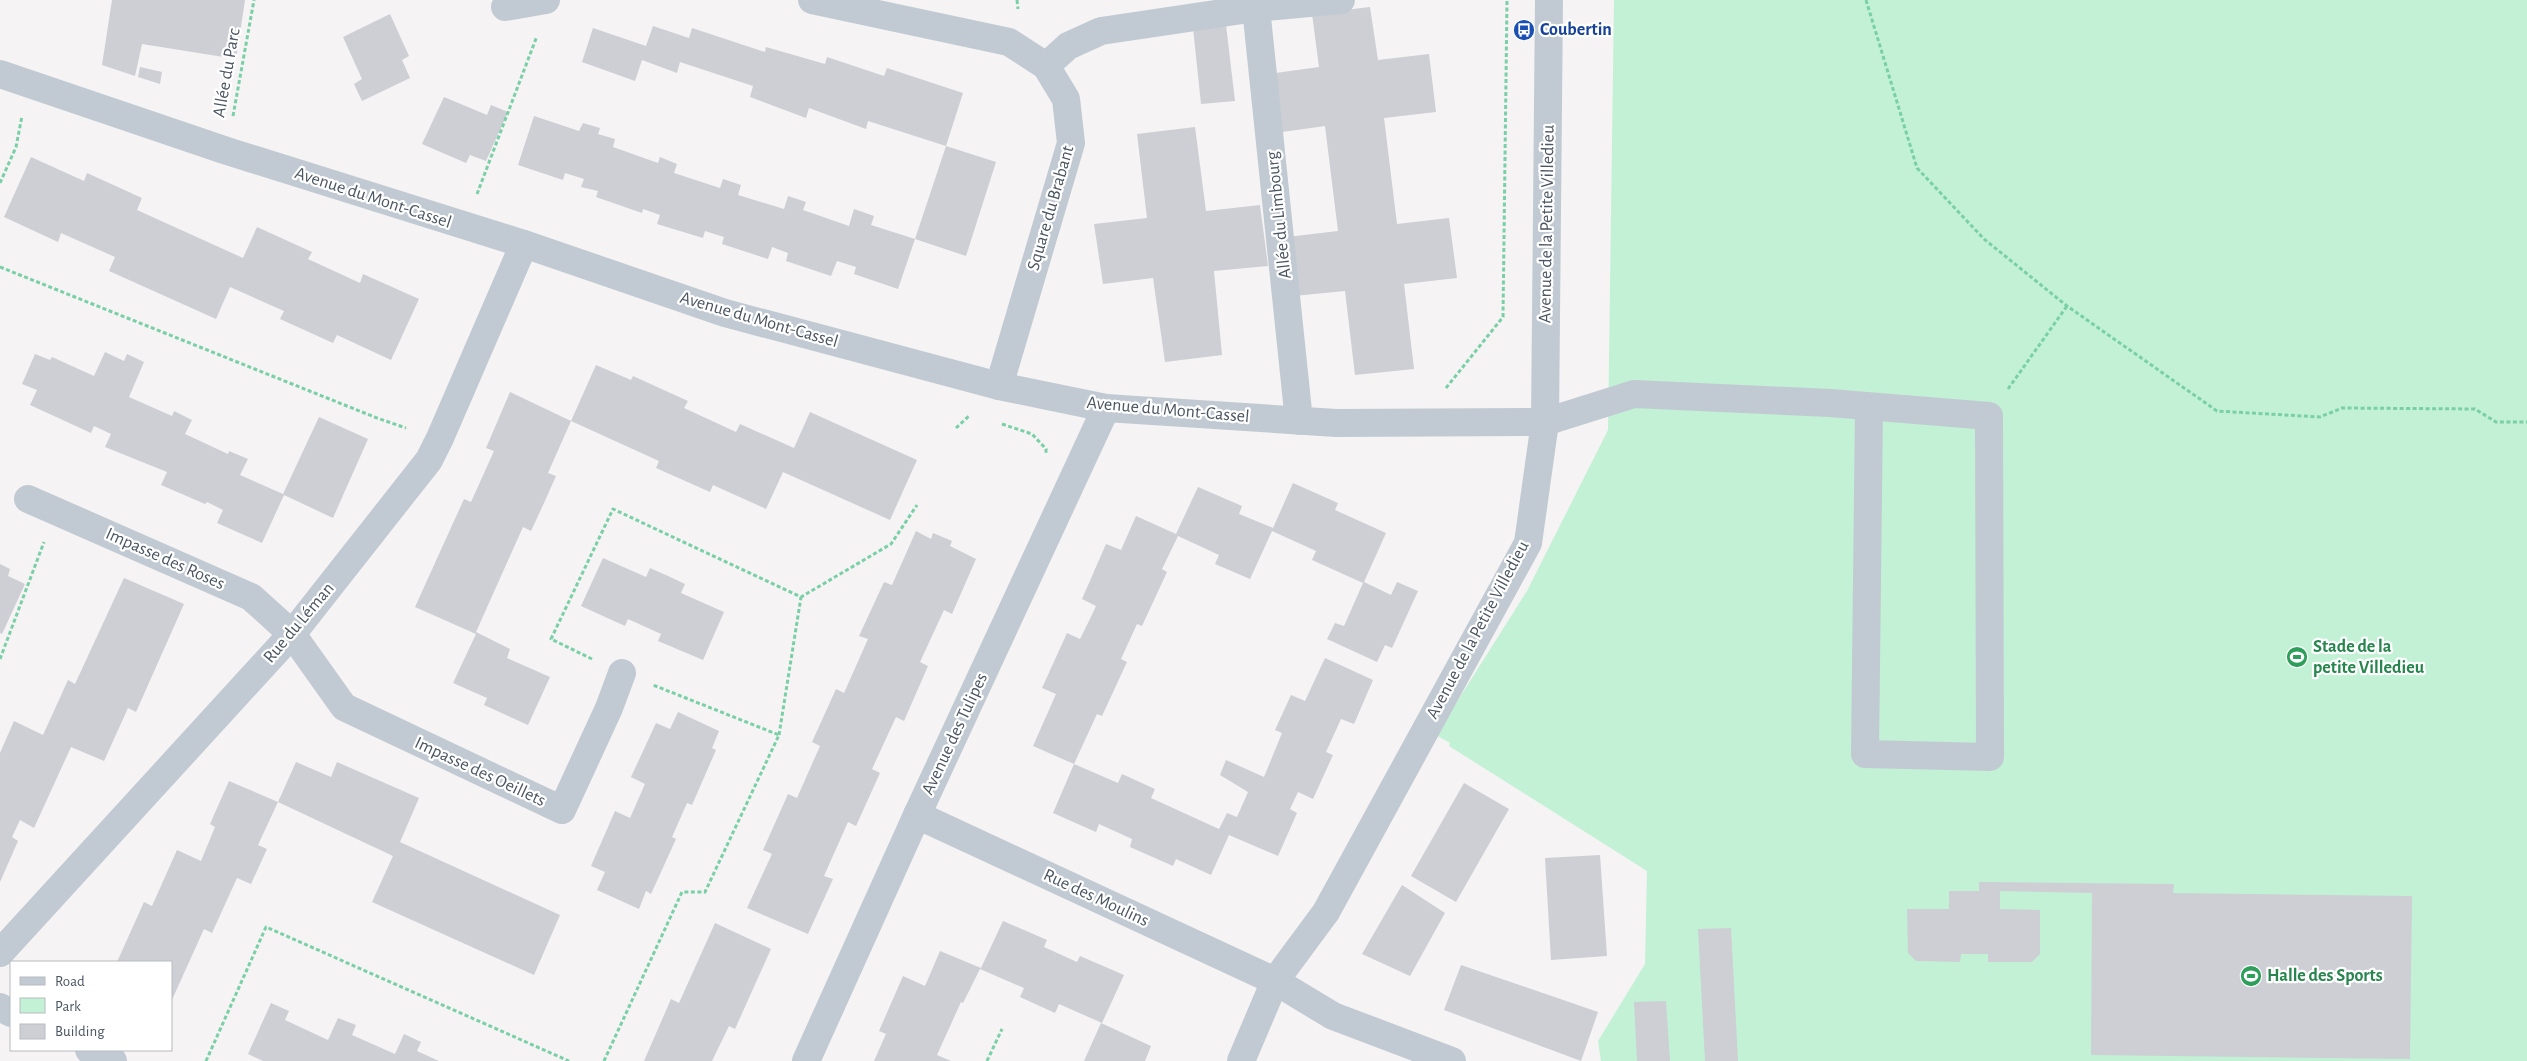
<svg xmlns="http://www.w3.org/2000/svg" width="2527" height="1061" viewBox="0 0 2527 1061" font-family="'Alegreya Sans',sans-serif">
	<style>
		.green { fill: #c3f1d5 }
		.building { fill: #cdcfd5 }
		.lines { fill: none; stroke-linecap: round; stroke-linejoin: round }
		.path { stroke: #7ad0a6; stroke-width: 3; stroke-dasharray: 4 2.5; stroke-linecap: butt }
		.minor { stroke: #c1cad2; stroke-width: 28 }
		.labels { text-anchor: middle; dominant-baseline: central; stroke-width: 4.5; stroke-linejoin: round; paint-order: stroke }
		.transit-label { font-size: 18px; font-weight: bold; fill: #164399; stroke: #fff; text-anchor: start }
		.street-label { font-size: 18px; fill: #4a5661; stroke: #fff }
		.leisure-label { font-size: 18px; font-weight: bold; fill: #27864d; stroke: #fff; text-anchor: start }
	</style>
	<rect width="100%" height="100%" fill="#f5f3f3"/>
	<polygon class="green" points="1614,0 2527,0 2527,1061 1601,1061 1598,1041 1645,964 1647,871 1449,746 1450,743 1436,735 1527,591 1608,430"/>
	<g class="building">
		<polygon points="112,0 245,0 236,59 142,44 135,76 102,65"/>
		<polygon points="1370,7 1378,60 1429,54 1436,112 1384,118 1397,224 1449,218 1457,278 1404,284 1414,369 1355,375 1345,291 1294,296 1287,237 1338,231 1325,126 1275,133 1268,74 1319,67 1312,14"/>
		<polygon points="390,14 409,56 402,60 410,78 362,101 354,84 362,79 343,37"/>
		<polygon points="1226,25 1235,101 1201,104 1193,28"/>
		<polygon points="653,26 689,38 692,28 765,52 766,47 825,64 827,57 884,76 887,68 963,93 946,146 868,121 866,129 809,108 806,118 750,97 753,86 680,62 677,73 642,60 635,81 582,62 593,28 646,46"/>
		<polygon points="140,67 162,72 160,84 138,77"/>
		<polygon points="444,97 487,115 491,105 508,112 486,161 470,155 466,163 422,144"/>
		<polygon points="534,116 579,131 583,123 600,128 598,134 615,139 613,147 658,163 660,157 677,164 674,173 720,188 723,179 741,185 738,195 784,209 788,196 806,202 803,210 849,226 854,209 874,216 871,225 915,239 946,146 996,162 966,256 915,239 898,289 854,274 856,267 837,261 831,276 786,261 788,253 772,247 768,259 722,244 724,237 705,231 703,238 657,224 660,215 643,209 642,213 596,197 598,191 581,187 584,179 565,173 563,180 518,165"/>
		<polygon points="1195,127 1206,211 1260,205 1268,266 1214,271 1222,355 1165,362 1153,278 1103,284 1094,224 1147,218 1137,134"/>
		<polygon points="31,157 84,181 87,173 142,198 137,210 243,258 257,227 312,252 308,259 360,283 363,274 419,299 391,360 337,335 333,343 280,319 284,311 230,287 216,319 109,271 115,257 61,233 58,242 4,217"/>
		<polygon points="105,352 124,361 127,354 144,362 129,397 172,416 174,411 192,420 185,434 228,454 229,451 248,459 240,475 283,494 319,417 368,439 333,518 284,495 262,543 217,523 223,510 207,502 205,504 161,485 167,472 105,447 111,434 94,426 91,433 30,405 37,390 22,384 35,354 50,360 52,357 94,376"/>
		<polygon points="596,365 631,380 633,376 688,401 684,408 736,432 740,424 794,448 810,412 917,460 890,520 783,472 766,509 713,485 710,492 656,468 659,461 571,421 548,473 556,476 544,503 531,531 523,527 476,632 510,649 507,658 550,677 528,725 484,705 487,698 453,683 476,634 415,607 464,499 471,502 494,451 486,448 510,392 571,421"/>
		<polygon points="1293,483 1338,503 1335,510 1386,533 1364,582 1391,595 1397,582 1418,591 1392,648 1385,645 1377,662 1327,639 1335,623 1344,626 1363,583 1312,560 1316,551 1272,531 1250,579 1215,564 1219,555 1178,536 1162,569 1167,572 1142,626 1137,624 1121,659 1127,662 1102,716 1097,714 1074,764 1033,746 1056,694 1042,688 1067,633 1080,639 1088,623 1096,606 1082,599 1106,544 1121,550 1136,516 1176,534 1198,487 1242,506 1239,514 1273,528"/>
		<polygon points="916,531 931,539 933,533 952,541 950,546 976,559 952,614 944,610 920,662 928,666 904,721 896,717 872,769 880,773 856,826 848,822 824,876 833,879 808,934 747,908 772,854 763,850 788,794 797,798 820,746 812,742 836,689 844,693 868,639 859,636 884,582 892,585"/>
		<polygon points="603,558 646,577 650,568 668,576 685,584 681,593 724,612 703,660 658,641 661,634 628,619 625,626 581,606"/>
		<polygon points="0,564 10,569 8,576 25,584 2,634 0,633"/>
		<polygon points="124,578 184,604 136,712 128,708 104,761 71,747 34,828 20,820 12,837 18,841 0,882 0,753 14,721 43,735 68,680 75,684"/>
		<polygon points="1325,658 1373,680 1354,724 1341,719 1326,752 1333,755 1313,799 1298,792 1290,809 1297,813 1278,856 1229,835 1211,875 1176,859 1173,866 1130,847 1132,839 1099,824 1096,832 1053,813 1074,764 1118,783 1122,774 1155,789 1151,798 1219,829 1227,813 1237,817 1248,792 1220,775 1226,760 1264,777 1282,733 1275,730 1291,695 1305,701"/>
		<polygon points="678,712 719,731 712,748 716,750 692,805 687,803 672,837 676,839 651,894 646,891 639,909 597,890 605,872 591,866 615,811 630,818 645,784 631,777 656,723 670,729"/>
		<polygon points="296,762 331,777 337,762 419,798 400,842 560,915 534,975 372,902 393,856 278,802"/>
		<polygon points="229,781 278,802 258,845 267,849 251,884 237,878 212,933 204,929 171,1002 171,962 117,962 144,902 152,906 177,850 201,861 215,827 210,824"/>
		<polygon points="1464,783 1509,809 1456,902 1411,876"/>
		<polygon points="1600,855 1607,956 1551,960 1545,858"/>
		<polygon points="1979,882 2174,884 2173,893 2412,896 2410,1059 2091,1055 2092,893 2000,891 2000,909 2040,910 2040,954 2032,962 1988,962 1988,954 1961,954 1960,962 1916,961 1908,953 1907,909 1949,909 1949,891 1979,891"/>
		<polygon points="1402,885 1445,913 1410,976 1362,954"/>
		<polygon points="1003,921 1047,940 1044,947 1077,962 1080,956 1124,975 1102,1023 1059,1004 1055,1013 1020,997 1024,988 980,969 963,1003 961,1002 937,1055 951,1061 874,1061 886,1034 879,1031 903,976 925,986 940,951 981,968"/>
		<polygon points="715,923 771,949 735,1029 729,1026 712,1061 644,1061 671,999 679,1003"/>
		<polygon points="1731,928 1738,1061 1705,1061 1698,929"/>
		<polygon points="1461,965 1598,1012 1581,1061 1444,1010"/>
		<polygon points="1666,1001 1670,1061 1637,1061 1634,1002"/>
		<polygon points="271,1003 289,1011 285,1020 328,1040 338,1018 356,1025 352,1035 395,1054 404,1034 421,1042 417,1051 439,1061 263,1061 248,1054"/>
		<polygon points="1101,1023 1151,1046 1145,1061 1084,1061"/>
	</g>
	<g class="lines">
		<g class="path">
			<polyline points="1017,0 1018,9"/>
			<polyline points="1866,0 1917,168 1984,239 2067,306 2217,411 2320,417 2342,408 2475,409 2496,422 2527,422"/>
			<polyline points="233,116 254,0"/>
			<polyline points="0,183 16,147 22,116"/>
			<polyline points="477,194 537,36"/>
			<polyline points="0,267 377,418 406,428"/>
			<polyline points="1446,388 1503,317 1507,0"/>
			<polyline points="2008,389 2067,306"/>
			<polyline points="1002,424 1032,434 1046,449 1046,453"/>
			<polyline points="956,428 970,415"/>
			<polyline points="0,659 44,542"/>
			<polyline points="592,659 551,639 613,509 801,597 891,544 917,505"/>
			<polyline points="779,735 801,597"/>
			<polyline points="206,1061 266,927 569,1061"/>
			<polyline points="604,1061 682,892 705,892 779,735 653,685"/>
			<polyline points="987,1061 1002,1029"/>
		</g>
		<g class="minor">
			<polyline points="812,0 1009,42 1046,66 1066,99 1071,143 999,386"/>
			<polyline points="505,7 546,0"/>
			<polyline points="1256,8 1299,421"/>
			<polyline points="1046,66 1068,46 1101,31 1256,8 1341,0"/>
			<polyline points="0,74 227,151 524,244 725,313 999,386 1106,408 1336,423 1545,422 1634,394 1830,403 1989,416 1990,757 1865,754 1869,407"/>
			<polyline points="28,499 251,597 292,634 344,707 562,810 609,708 622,673"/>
			<polyline points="917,815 1275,981 1333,1016 1452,1061"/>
			<polyline points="0,953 292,634 429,460 440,438 524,244"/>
			<polyline points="0,1007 11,1013"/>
			<polyline points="89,1050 113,1061"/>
			<polyline points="806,1061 917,815 1106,408"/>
			<polyline points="1241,1061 1275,981 1326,912 1528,543 1545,422 1549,0"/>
		</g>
	</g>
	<defs>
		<g id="bus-disc" transform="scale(1.125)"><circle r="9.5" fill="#1a4fb4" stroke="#fff"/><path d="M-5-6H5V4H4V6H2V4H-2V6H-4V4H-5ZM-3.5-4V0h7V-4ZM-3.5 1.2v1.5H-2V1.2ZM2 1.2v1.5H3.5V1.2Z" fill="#fff"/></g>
		<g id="stadium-disc" transform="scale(1.125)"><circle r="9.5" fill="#2e9e5b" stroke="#fff"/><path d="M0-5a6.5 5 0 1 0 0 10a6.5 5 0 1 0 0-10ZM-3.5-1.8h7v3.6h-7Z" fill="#fff"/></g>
	</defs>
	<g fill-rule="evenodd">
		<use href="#bus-disc" x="1524" y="30"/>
		<use href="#stadium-disc" x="2297" y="657"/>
		<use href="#stadium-disc" x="2251" y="976"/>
	</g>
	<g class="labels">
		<g class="transit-label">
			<text x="1540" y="30">Coubertin</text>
		</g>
		<g class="street-label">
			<text transform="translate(227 73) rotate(-80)">Allée du Parc</text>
			<text transform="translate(373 198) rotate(18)">Avenue du Mont-Cassel</text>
			<text transform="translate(1051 208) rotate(-74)">Square du Brabant</text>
			<text transform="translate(1279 215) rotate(-96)">Allée du Limbourg</text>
			<text transform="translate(1547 224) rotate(-89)">Avenue de la Petite Villedieu</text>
			<text transform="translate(759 320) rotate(16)">Avenue du Mont-Cassel</text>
			<text transform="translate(1168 410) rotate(5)">Avenue du Mont-Cassel</text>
			<text transform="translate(165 559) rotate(24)">Impasse des Roses</text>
			<text transform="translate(299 623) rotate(-50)">Rue du Léman</text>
			<text transform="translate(1478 630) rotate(-62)">Avenue de la Petite Villedieu</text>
			<text transform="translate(955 734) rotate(-65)">Avenue des Tulipes</text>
			<text transform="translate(480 772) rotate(25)">Impasse des Oeillets</text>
			<text transform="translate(1096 898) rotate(25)">Rue des Moulins</text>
		</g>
		<g class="leisure-label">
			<text x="2313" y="647">Stade de la<tspan x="2313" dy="21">petite Villedieu</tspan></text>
			<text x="2267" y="976">Halle des Sports</text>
		</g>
	</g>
	<rect x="10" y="961" width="162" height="90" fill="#ffffff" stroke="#b7bbc0"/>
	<rect x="20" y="977" width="25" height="8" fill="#c1cad2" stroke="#b7bbc0"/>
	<text x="55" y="986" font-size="15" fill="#4a5661">Road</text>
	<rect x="20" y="998" width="25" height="15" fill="#c3f1d5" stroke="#b7bbc0"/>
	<text x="55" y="1011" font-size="15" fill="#4a5661">Park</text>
	<rect x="20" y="1024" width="25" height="15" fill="#cdcfd5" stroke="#b7bbc0"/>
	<text x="55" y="1036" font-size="15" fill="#4a5661">Building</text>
</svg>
